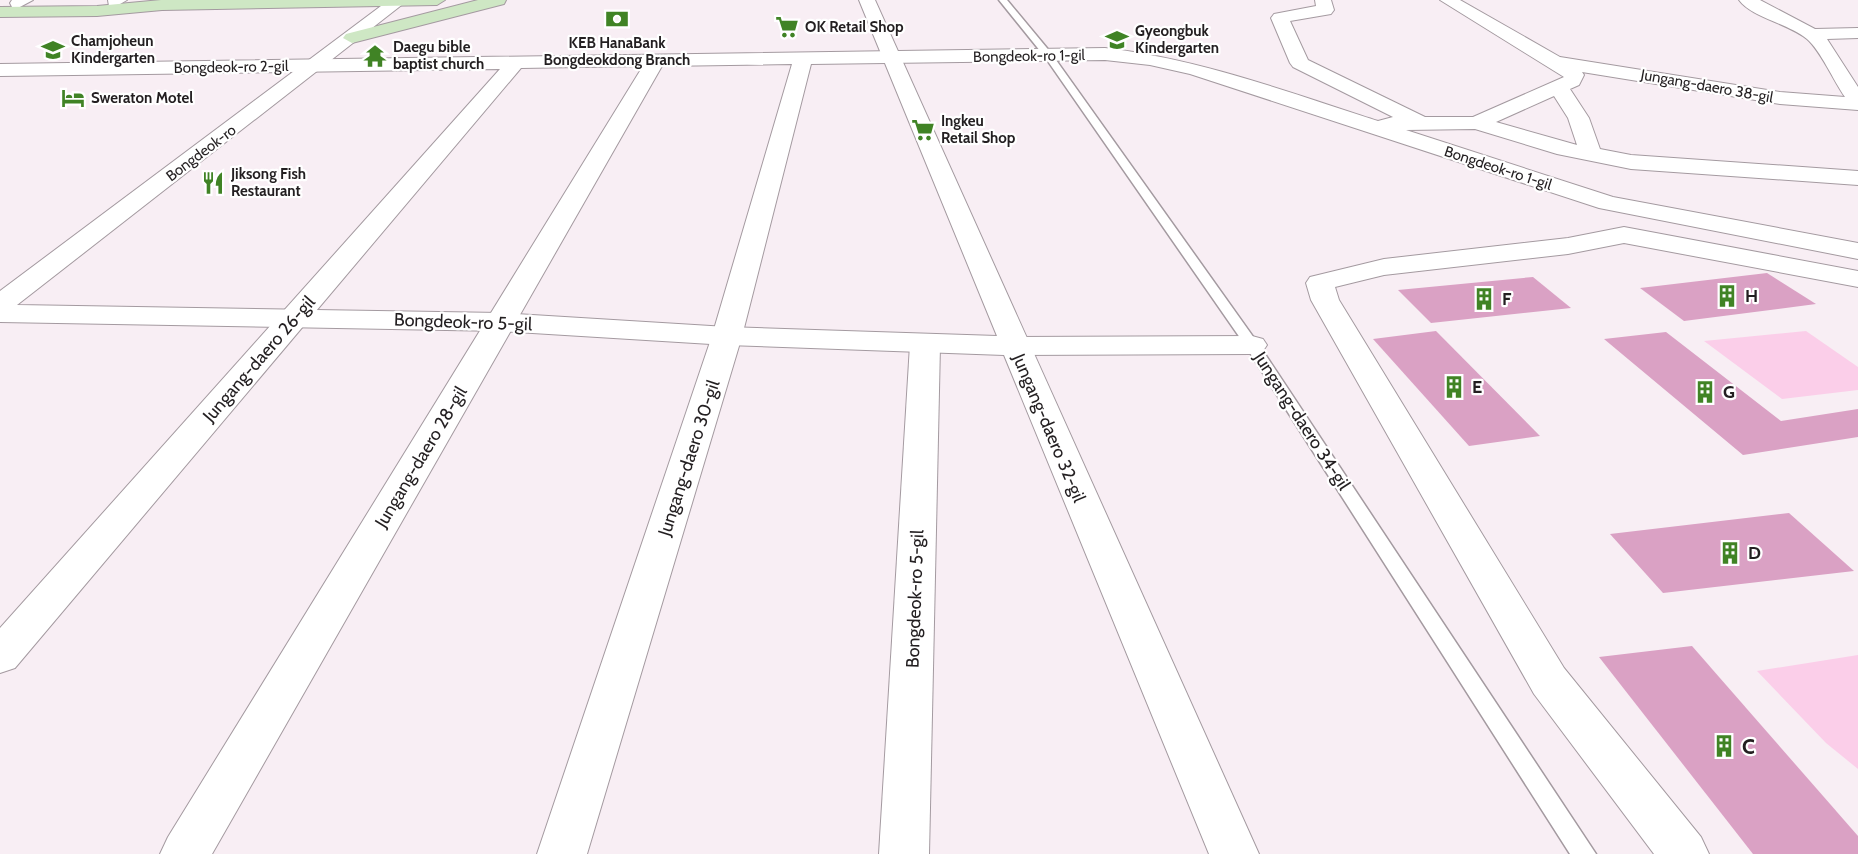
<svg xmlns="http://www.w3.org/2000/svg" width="1858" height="854" viewBox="0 0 1858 854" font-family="Cabin,sans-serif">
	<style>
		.green { fill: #fbcee9 }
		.building { fill: #daa1c4 }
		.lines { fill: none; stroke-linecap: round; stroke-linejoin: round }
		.service-casing { stroke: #a49aa0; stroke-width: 3 }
		.minor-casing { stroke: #a49aa0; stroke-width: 2 }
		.tertiary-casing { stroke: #a49aa0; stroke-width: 2 }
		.secondary-casing { stroke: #a49aa0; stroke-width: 2 }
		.service { fill: #fff; fill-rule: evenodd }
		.minor { fill: #fff; fill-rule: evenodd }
		.tertiary { fill: #fff; fill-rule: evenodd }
		.secondary { fill: #cee7c4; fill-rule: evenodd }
		.labels { text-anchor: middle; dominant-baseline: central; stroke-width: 4.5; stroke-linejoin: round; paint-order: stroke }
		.far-poi-label { font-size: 15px; font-weight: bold; fill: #231f21; stroke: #fff; text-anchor: start }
		.far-street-label { font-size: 15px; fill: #231f21; stroke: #fff }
		.poi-label { font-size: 18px; font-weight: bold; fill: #231f21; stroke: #fff; text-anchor: start }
		.street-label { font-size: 18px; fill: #231f21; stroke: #fff }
		.near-poi-label { font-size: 21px; font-weight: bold; fill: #231f21; stroke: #fff; text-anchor: start }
	</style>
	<rect width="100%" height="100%" fill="#f8eef4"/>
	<g class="green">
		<polygon points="1806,331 1858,367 1858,390 1782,399 1704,341"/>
		<polygon points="1858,655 1858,769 1826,743 1757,671"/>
	</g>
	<g class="building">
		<polygon points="1767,273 1816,304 1684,321 1640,288"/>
		<polygon points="1533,277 1571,308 1431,323 1398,290"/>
		<polygon points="1436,331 1540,436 1469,446 1373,339"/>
		<polygon points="1666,332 1781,421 1858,409 1858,437 1743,455 1604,339"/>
		<polygon points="1789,513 1854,571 1663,593 1610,534"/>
		<polygon points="1692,646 1858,836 1858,854 1753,854 1599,657"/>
	</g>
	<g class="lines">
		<g class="service-casing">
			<polygon id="service" points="999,0 1007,0 1051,53 1259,345 1596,854 1570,854 1245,345 1045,57"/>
		</g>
		<g class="minor-casing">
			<g id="minor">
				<polygon points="12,0 33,0 18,8 12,7 10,3"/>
				<polygon points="108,0 127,0 115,7 109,6"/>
				<path d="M1315,0H1331L1334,10L1331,14L1290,21L1308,60L1425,117H1473L1564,77L1440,0H1460L1560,57L1780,92L1845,97C1833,80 1821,51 1807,39C1789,24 1751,17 1739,0H1760L1815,29L1858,28V38L1827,39L1858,87V110L1780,104L1582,72L1584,75L1579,85L1570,89L1589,118L1600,149L1631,155L1858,171V185L1631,169L1557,154L1475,129L1406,130L1613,197L1858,243V259L1599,208L1190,74L1150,65L1105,60L811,64L742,336L587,854H537L712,336L792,64L662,66L212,854H160L168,837L643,66L521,68L15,668L0,673V628L500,69L0,76V64L1105,48C1199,59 1288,92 1378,121L1393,117L1293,67L1290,63L1271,18L1274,14L1316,6ZM1554,96L1568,118L1577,145L1496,122Z"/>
				<polygon points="1624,227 1858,271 1858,287 1624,243 1568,254 1384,275 1335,287 1339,300 1564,668 1701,837 1709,854 1654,854 1534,694 1311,300 1306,283 1310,277 1384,259 1568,238"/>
				<polygon points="925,336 936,339 940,345 929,854 879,854 910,345 914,339"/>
				<polygon points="1252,336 1263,339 1267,345 1263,351 1252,354 1014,355 1003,352 999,346 1003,340 1014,337"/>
			</g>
		</g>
		<g class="tertiary-casing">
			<polygon id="tertiary" points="389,0 408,0 17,305 501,313 727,327 997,336 859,0 875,0 1259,854 1209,854 1004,355 727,345 501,331 0,322 0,291"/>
		</g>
		<g class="secondary-casing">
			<g id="secondary">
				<polygon points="161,0 445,0 437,5 162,10 97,16 0,17 0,7 97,6"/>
				<polygon points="478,0 506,0 504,4 352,43 343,38 346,34"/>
			</g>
		</g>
		<use href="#service" class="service"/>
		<use href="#minor" class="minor"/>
		<use href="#tertiary" class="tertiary"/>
		<use href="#secondary" class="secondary"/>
	</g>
	<defs>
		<g id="bank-bare" transform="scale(1.8)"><path d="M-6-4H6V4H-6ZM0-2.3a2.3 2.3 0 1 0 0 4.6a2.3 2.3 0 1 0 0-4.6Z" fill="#408325" stroke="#fff" stroke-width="2.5" paint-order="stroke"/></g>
		<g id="supermarket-bare" transform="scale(1.8)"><path d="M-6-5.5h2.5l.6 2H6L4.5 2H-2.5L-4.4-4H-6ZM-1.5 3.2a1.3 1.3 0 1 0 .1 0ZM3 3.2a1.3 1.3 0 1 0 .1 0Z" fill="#408325" stroke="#fff" stroke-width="2.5" paint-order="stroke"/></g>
		<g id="school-bare" transform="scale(1.8)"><path d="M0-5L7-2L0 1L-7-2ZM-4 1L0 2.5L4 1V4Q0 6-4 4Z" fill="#408325" stroke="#fff" stroke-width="2.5" paint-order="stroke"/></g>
		<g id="temple-bare" transform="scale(1.8)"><path d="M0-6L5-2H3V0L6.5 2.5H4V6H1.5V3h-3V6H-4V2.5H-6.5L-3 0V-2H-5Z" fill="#408325" stroke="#fff" stroke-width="2.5" paint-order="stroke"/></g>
		<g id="hotel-bare" transform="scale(1.8)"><path d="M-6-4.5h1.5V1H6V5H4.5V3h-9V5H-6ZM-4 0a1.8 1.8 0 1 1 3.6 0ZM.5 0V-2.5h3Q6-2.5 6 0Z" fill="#408325" stroke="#fff" stroke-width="2.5" paint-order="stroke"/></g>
		<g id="restaurant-bare" transform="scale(1.8)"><path d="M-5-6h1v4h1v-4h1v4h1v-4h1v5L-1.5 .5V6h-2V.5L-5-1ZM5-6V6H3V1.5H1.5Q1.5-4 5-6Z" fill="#408325" stroke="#fff" stroke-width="2.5" paint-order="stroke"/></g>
		<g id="building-bare" transform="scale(1.8)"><path d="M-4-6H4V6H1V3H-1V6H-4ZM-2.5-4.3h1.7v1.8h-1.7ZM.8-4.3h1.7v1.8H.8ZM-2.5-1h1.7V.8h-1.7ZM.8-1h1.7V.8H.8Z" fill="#408325" stroke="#fff" stroke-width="2.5" paint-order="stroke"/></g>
	</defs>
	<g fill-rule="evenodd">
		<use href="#bank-bare" x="617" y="19"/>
		<use href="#supermarket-bare" x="787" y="27"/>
		<use href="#school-bare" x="1117" y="40"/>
		<use href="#school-bare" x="53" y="50"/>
		<use href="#temple-bare" x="375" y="56"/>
		<use href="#hotel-bare" x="73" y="98"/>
		<use href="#supermarket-bare" x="923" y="130"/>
		<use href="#restaurant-bare" x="213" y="183"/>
		<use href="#building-bare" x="1727" y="296"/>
		<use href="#building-bare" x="1484" y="299"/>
		<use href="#building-bare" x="1454" y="387"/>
		<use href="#building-bare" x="1705" y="392"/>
		<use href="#building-bare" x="1730" y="553"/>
		<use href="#building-bare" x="1724" y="746"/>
	</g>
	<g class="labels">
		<g class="far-poi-label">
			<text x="805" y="27">OK Retail Shop</text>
			<text x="1135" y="31">Gyeongbuk<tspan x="1135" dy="17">Kindergarten</tspan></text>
			<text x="71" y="41">Chamjoheun<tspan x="71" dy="17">Kindergarten</tspan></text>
			<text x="617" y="43" text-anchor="middle">KEB HanaBank<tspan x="617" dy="17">Bongdeokdong Branch</tspan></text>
			<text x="393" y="47">Daegu bible<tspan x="393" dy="17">baptist church</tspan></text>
			<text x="91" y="98">Sweraton Motel</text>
			<text x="941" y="121">Ingkeu<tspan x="941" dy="17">Retail Shop</tspan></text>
			<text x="231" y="174">Jiksong Fish<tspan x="231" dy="17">Restaurant</tspan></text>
		</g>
		<g class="far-street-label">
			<text transform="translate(1029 56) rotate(-1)">Bongdeok-ro 1-gil</text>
			<text transform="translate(231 67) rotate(-1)">Bongdeok-ro 2-gil</text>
			<text transform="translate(1707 86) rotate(10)">Jungang-daero 38-gil</text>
			<text transform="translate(201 153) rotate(-37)">Bongdeok-ro</text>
			<text transform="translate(1498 168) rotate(18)">Bongdeok-ro 1-gil</text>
		</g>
		<g class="poi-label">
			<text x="1745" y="296">H</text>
			<text x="1502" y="299">F</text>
			<text x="1472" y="387">E</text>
			<text x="1723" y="392">G</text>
			<text x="1748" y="553">D</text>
		</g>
		<g class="street-label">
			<text transform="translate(463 322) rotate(2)">Bongdeok-ro 5-gil</text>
			<text transform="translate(259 359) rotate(-49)">Jungang-daero 26-gil</text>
			<text transform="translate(1302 421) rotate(57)">Jungang-daero 34-gil</text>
			<text transform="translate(1049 428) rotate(67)">Jungang-daero 32-gil</text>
			<text transform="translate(421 457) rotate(-59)">Jungang-daero 28-gil</text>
			<text transform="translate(689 458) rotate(-72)">Jungang-daero 30-gil</text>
			<text transform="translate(915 599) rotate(-88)">Bongdeok-ro 5-gil</text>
		</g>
		<g class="near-poi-label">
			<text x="1742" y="746">C</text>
		</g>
	</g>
</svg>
